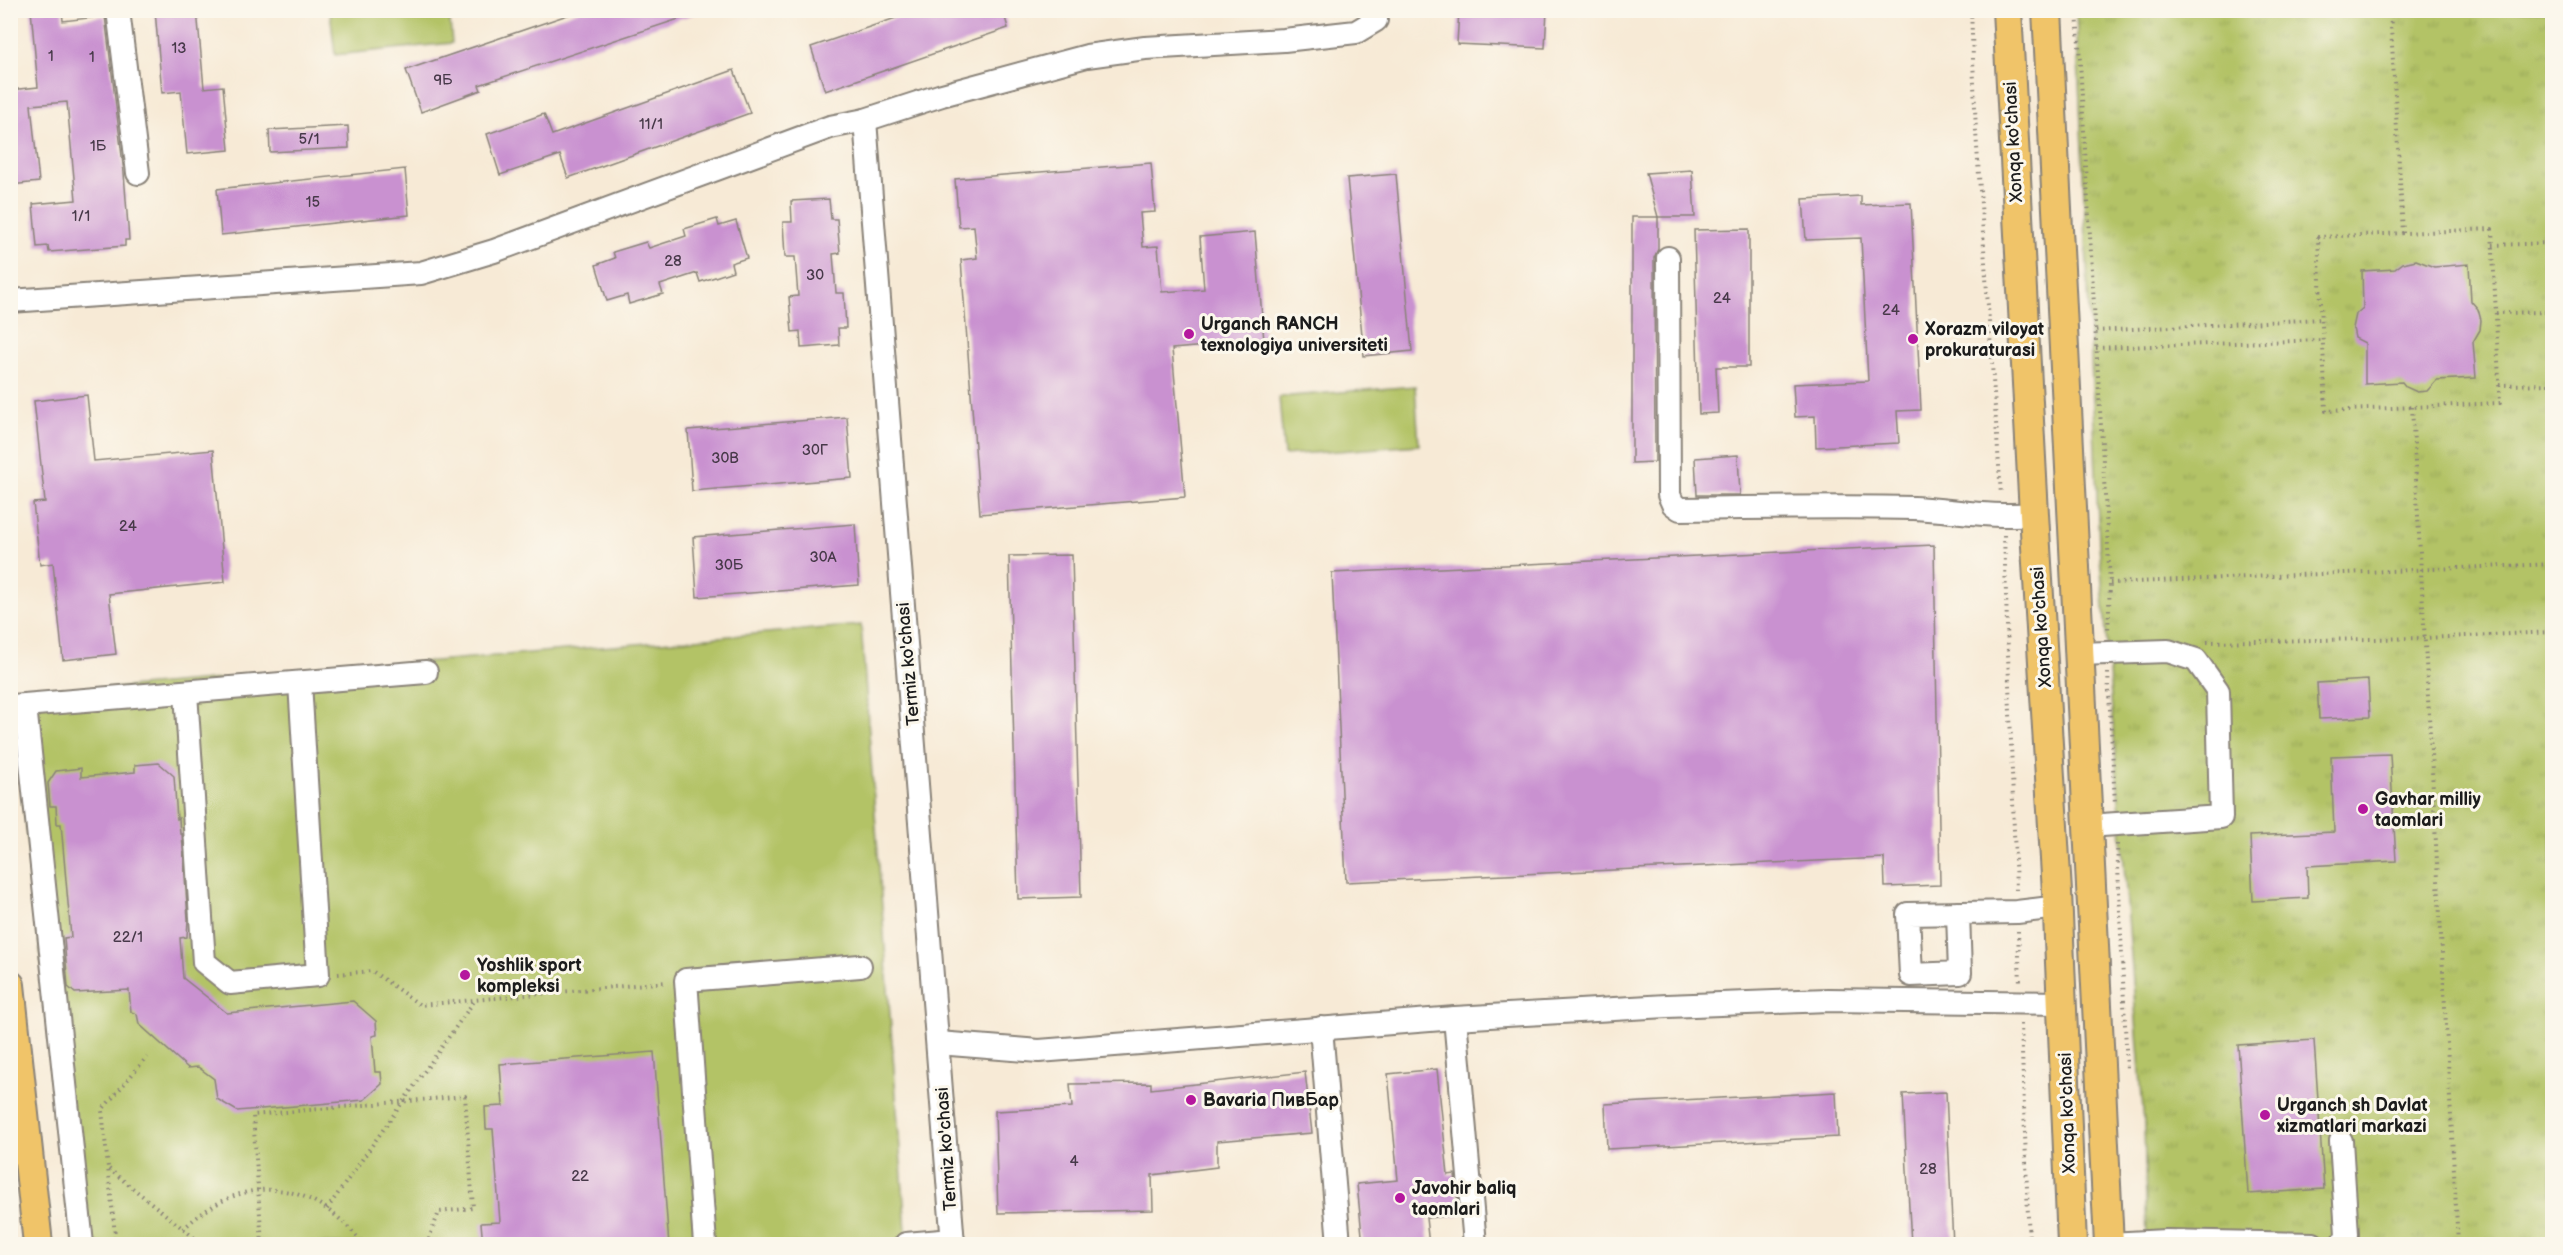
<svg xmlns="http://www.w3.org/2000/svg" width="2563" height="1255" viewBox="0 0 2563 1255" font-family="'Balsamiq Sans',sans-serif">
  <style>
    .grass { fill: url(#grass-tufts); stroke: #687041; stroke-width: 1.5 }
    .garden { fill: #b3c366; stroke: #687041; stroke-width: 1.5 }
    .building { fill: #c991d0 }
    .lines { fill: none; stroke-linecap: round; stroke-linejoin: round }
    .minor-casing { stroke: #8a8379; stroke-width: 26 }
    .major-casing { stroke: #8a8379; stroke-width: 32 }
    .path { stroke: #8a8379; stroke-width: 4; stroke-dasharray: 1.5 4.5; stroke-linecap: butt }
    .minor { stroke: #fff; stroke-width: 22 }
    .major { stroke: #f0c469; stroke-width: 28 }
    .poi-dot { fill: #b5179e; stroke: #fbf7ec; stroke-width: 2 }
    .labels { text-anchor: middle; stroke-width: 6; stroke-linejoin: round; paint-order: stroke }
    .number-label { font-size: 15px; fill: #473949 }
    .street-label { font-size: 18px; fill: #1c1c1c; stroke: #fbf7ec }
    .poi-label { font-size: 18px; font-weight: bold; fill: #1c1c1c; stroke: #fbf7ec; text-anchor: start }
  </style>
  <defs>
    <pattern id="grass-tufts" width="24" height="20" patternUnits="userSpaceOnUse" patternTransform="scale(1.5)"><rect width="24" height="20" fill="#b3c366"/><path d="M3 7l-1-3M5 7V3M7 7l1-3M15 17l-1-3M17 17v-4M19 17l1-3" fill="none" stroke="#99a758"/></pattern>
  </defs>
  <rect width="100%" height="100%" fill="#fbf7ec"/>
  <filter id="ink" filterUnits="userSpaceOnUse"><feTurbulence type="fractalNoise" baseFrequency=".0167" numOctaves="2"/><feDisplacementMap in="SourceGraphic" scale="12" xChannelSelector="R" yChannelSelector="G"/><feConvolveMatrix kernelMatrix="1 2 1 2 8 2 1 2 1" color-interpolation-filters="sRGB"/></filter>
  <filter id="wash" filterUnits="userSpaceOnUse"><feTurbulence type="fractalNoise" baseFrequency=".008" numOctaves="4" result="noise"/><feDisplacementMap in="SourceGraphic" scale="24" xChannelSelector="R" yChannelSelector="G"/><feGaussianBlur stdDeviation="1.35" result="paint"/><feColorMatrix in="noise" values="0 0 0 0 0 0 0 0 0 0 0 0 0 0 0 0 0 1.4 0 .05"/><feComposite in="paint" operator="in"/></filter>
  <g filter="url(#wash)">
    <rect width="100%" height="100%" fill="#f7ead6"/>
    <!-- grass -->
    <path class="grass" d="M2076,11H2552V1244H2147L2144,1123L2099,543Z"/>
    <!-- garden -->
    <g class="garden">
      <path d="M330,11H449L452,43L335,55Z"/>
      <path d="M1415,386L1419,445L1284,455L1279,397Z"/>
      <path d="M861,625L907,1244H74L11,697Z"/>
    </g>
    <g id="blocks">
      <!-- building -->
      <g class="building">
        <path d="M31,10H62L63,21L105,16L124,173L129,240H125V246L49,252L48,246L37,247L33,204L76,200L67,102L31,105L39,182L10,185V90L38,87Z"/>
        <path d="M155,10H197L204,88L223,86L229,150L187,154L181,91L162,93Z"/>
        <path d="M582,10H693L694,14L479,85L481,90L421,112L406,70Z"/>
        <path d="M919,10H1003L1008,28L825,91L811,47Z"/>
        <path d="M1459,10H1547L1545,48L1457,44Z"/>
        <path d="M734,70L750,113L568,178L560,155L500,175L487,134L544,114L552,135Z"/>
        <path d="M348,126L349,148L270,152L269,130Z"/>
        <path d="M1151,163L1155,212L1140,213L1143,247L1158,246L1162,292L1204,289L1200,237L1255,232L1264,341L1172,349L1185,497L980,514L961,260L977,258L974,226L959,227L955,179Z"/>
        <path d="M405,169L409,215L221,235L217,189Z"/>
        <path d="M1692,170L1695,217H1658L1646,173Z"/>
        <path d="M1396,174L1412,351L1364,356L1347,178Z"/>
        <path d="M1861,196V205L1911,203L1921,410L1897,411L1899,443L1816,447L1815,416L1795,417L1793,384L1868,381L1861,238L1806,240L1803,199Z"/>
        <path d="M829,199L831,219H837L840,253L833,254L836,293H844L846,328H838L839,345L801,348L800,331L792,332L789,297L798,296L795,257H785L783,222H792L791,201Z"/>
        <path d="M1632,217H1658V249L1654,258L1655,462L1632,463Z"/>
        <path d="M717,219L719,226L736,221L747,258L731,263L733,271L700,282L697,273L660,285L663,294L629,304L627,295L607,301L596,265L615,258L613,252L646,242L649,248L686,236L684,229Z"/>
        <path d="M1749,229V367H1716L1718,413L1699,414L1694,230Z"/>
        <path d="M2416,260L2434,267L2469,264L2471,301L2478,309L2481,320L2480,330L2473,342L2476,378L2437,380L2427,391L2417,392L2406,387L2402,382L2365,384V343L2355,338L2353,328L2356,314L2363,308L2362,271L2395,269L2403,263Z"/>
        <path d="M87,395L94,461L213,450L225,582L109,594L116,654L63,660L53,563L40,565L33,503L45,502L34,401Z"/>
        <path d="M847,417L852,478L692,491L688,430Z"/>
        <path d="M1738,455L1740,495H1697L1695,458Z"/>
        <path d="M855,524L859,585L697,597L693,537Z"/>
        <path d="M1934,545L1940,885L1885,887L1884,858L1346,882L1332,573Z"/>
        <path d="M1072,555L1081,897L1018,899L1009,556Z"/>
        <path d="M2368,680L2370,717L2319,719L2317,683Z"/>
        <path d="M2390,754L2396,861L2307,866L2308,898L2253,901L2250,836L2334,832L2331,756Z"/>
        <path d="M159,763L174,776L177,819L179,818L180,834H182L188,919L187,937L180,938L183,978L227,1013L353,1001L376,1021L377,1035L372,1036L375,1072H381L382,1084L364,1100L237,1111L217,1099L214,1079L198,1067L188,1068L139,1024L137,1014L131,1012L129,990L75,993L68,987L64,938L71,937L61,824H57L56,806H50L48,783L56,771L81,768V777L135,772V765Z"/>
        <path d="M2314,1040L2324,1189L2248,1194L2238,1045Z"/>
        <path d="M654,1052L669,1245H483L481,1223L500,1222L493,1129H486L485,1107L503,1106L500,1064Z"/>
        <path d="M1437,1069L1448,1175L1455,1174L1459,1215L1426,1218L1429,1245H1363L1357,1184L1398,1180L1388,1074Z"/>
        <path d="M1305,1072L1312,1133L1217,1141V1167L1152,1175L1153,1210L998,1213L995,1111L1072,1107L1070,1084L1151,1083V1089Z"/>
        <path d="M1836,1092L1838,1137L1607,1149L1605,1104Z"/>
        <path d="M1946,1092L1953,1245H1911L1903,1094Z"/>
      </g>
    </g>
  </g>
  <g filter="url(#ink)">
    <use href="#blocks" fill-opacity="0" stroke="#8a8379" stroke-width="1.5"/>
    <g class="lines">
      <defs>
        <g id="minor">
          <path d="M118,10L138,173"/>
          <path d="M865,120L942,95L1087,56L1145,48L1284,40L1356,32L1376,20L1373,10"/>
          <path d="M1668,258L1669,495L1673,504L1680,509C1758,508 1836,506 1914,508C1954,510 1994,518 2034,514"/>
          <path d="M10,301L421,273L494,251L830,127L865,120L953,1244"/>
          <path d="M2078,654L2168,651L2196,660L2218,691L2221,817L2087,826"/>
          <path d="M186,693L204,962L230,983L318,975L300,683"/>
          <path d="M12,706L426,672"/>
          <path d="M25,706L82,1244"/>
          <path d="M1958,913L1960,973L1911,975L1908,914L2017,912L2058,907"/>
          <path d="M1455,1018L1475,1244"/>
          <path d="M1321,1028L1339,1244"/>
          <path d="M938,1043L1039,1051L1455,1018L1667,1006L1828,1000L2062,1003"/>
          <path d="M2341,1141L2347,1234L2346,1241L2341,1244"/>
          <path d="M705,1244L686,980L860,966"/>
          <path d="M906,1244L953,1240"/>
          <path d="M2109,1244L2166,1241L2313,1244"/>
        </g>
        <g id="major">
          <path d="M2007,10L2034,514L2057,892L2072,1244"/>
          <path d="M2047,10L2109,1244"/>
          <path d="M10,985L38,1244"/>
        </g>
      </defs>
      <!-- minor casing -->
      <use href="#minor" class="minor-casing"/>
      <!-- major casing -->
      <use href="#major" class="major-casing"/>
      <!-- path -->
      <g class="path">
        <path d="M1971,10L1976,132L2001,495"/>
        <path d="M2077,10L2110,583L2108,633"/>
        <path d="M2390,10L2403,233"/>
        <path d="M2492,229L2500,403L2326,411L2318,237Z"/>
        <path d="M2493,245L2552,243"/>
        <path d="M2496,313L2552,312"/>
        <path d="M2096,331L2322,319"/>
        <path d="M2096,348L2322,340"/>
        <path d="M2499,385L2552,384"/>
        <path d="M2412,407L2458,1244"/>
        <path d="M2004,535L2016,890"/>
        <path d="M2110,583L2552,564"/>
        <path d="M2207,642L2425,638L2552,632"/>
        <path d="M2108,673L2115,803"/>
        <path d="M2117,844L2127,1070"/>
        <path d="M2018,931L2020,983"/>
        <path d="M338,974L372,971L420,1005L667,982"/>
        <path d="M2021,1024L2029,1244"/>
        <path d="M109,1169L202,1244"/>
        <path d="M327,1209L475,1000"/>
        <path d="M183,1229C245,1171 311,1178 363,1244"/>
        <path d="M116,1244L102,1110L147,1057"/>
        <path d="M262,1244L253,1115L465,1096L473,1208L439,1212L427,1244"/>
      </g>
      <!-- minor -->
      <use href="#minor" class="minor"/>
      <!-- major -->
      <use href="#major" class="major"/>
    </g>
  </g>
  <!-- markers -->
  <g class="poi-dot">
    <circle cx="1189" cy="334" r="6"/>
    <circle cx="1913" cy="339" r="6"/>
    <circle cx="2363" cy="809" r="6"/>
    <circle cx="465" cy="975" r="6"/>
    <circle cx="1191" cy="1100" r="6"/>
    <circle cx="2265" cy="1115" r="6"/>
    <circle cx="1400" cy="1198" r="6"/>
  </g>
  <g class="labels">
    <!-- number labels -->
    <g class="number-label">
      <text x="179" y="53">13</text>
      <text x="51" y="61">1</text>
      <text x="92" y="62">1</text>
      <text x="443" y="85">9Б</text>
      <text x="651" y="129">11/1</text>
      <text x="309" y="144">5/1</text>
      <text x="98" y="151">1Б</text>
      <text x="313" y="207">15</text>
      <text x="81" y="221">1/1</text>
      <text x="673" y="266">28</text>
      <text x="815" y="280">30</text>
      <text x="1722" y="303">24</text>
      <text x="1891" y="315">24</text>
      <text x="815" y="455">30Г</text>
      <text x="725" y="463">30В</text>
      <text x="128" y="531">24</text>
      <text x="823" y="562">30А</text>
      <text x="729" y="570">30Б</text>
      <text x="128" y="942">22/1</text>
      <text x="1074" y="1166">4</text>
      <text x="1928" y="1174">28</text>
      <text x="580" y="1181">22</text>
    </g>
    <!-- street labels -->
    <g class="street-label">
      <text transform="translate(2013 142) rotate(-93)" y="6">Xonqa ko'chasi</text>
      <text transform="translate(2041 627) rotate(-94)" y="6">Xonqa ko'chasi</text>
      <text transform="translate(908 664) rotate(-95)" y="6">Termiz ko'chasi</text>
      <text transform="translate(2067 1113) rotate(-92)" y="6">Xonqa ko'chasi</text>
      <text transform="translate(946 1149) rotate(-94)" y="6">Termiz ko'chasi</text>
    </g>
    <!-- poi labels -->
    <g class="poi-label">
      <text x="1201" y="330">Urganch RANCH<tspan x="1201" dy="21">texnologiya universiteti</tspan></text>
      <text x="1925" y="335">Xorazm viloyat<tspan x="1925" dy="21">prokuraturasi</tspan></text>
      <text x="2375" y="805">Gavhar milliy<tspan x="2375" dy="21">taomlari</tspan></text>
      <text x="477" y="971">Yoshlik sport<tspan x="477" dy="21">kompleksi</tspan></text>
      <text x="1203" y="1106">Bavaria ПивБар</text>
      <text x="2277" y="1111">Urganch sh Davlat<tspan x="2277" dy="21">xizmatlari markazi</tspan></text>
      <text x="1412" y="1194">Javohir baliq<tspan x="1412" dy="21">taomlari</tspan></text>
    </g>
  </g>
  <!-- margin -->
  <rect width="2563" height="1255" fill="none" stroke="#fbf7ec" stroke-width="36"/>
</svg>
